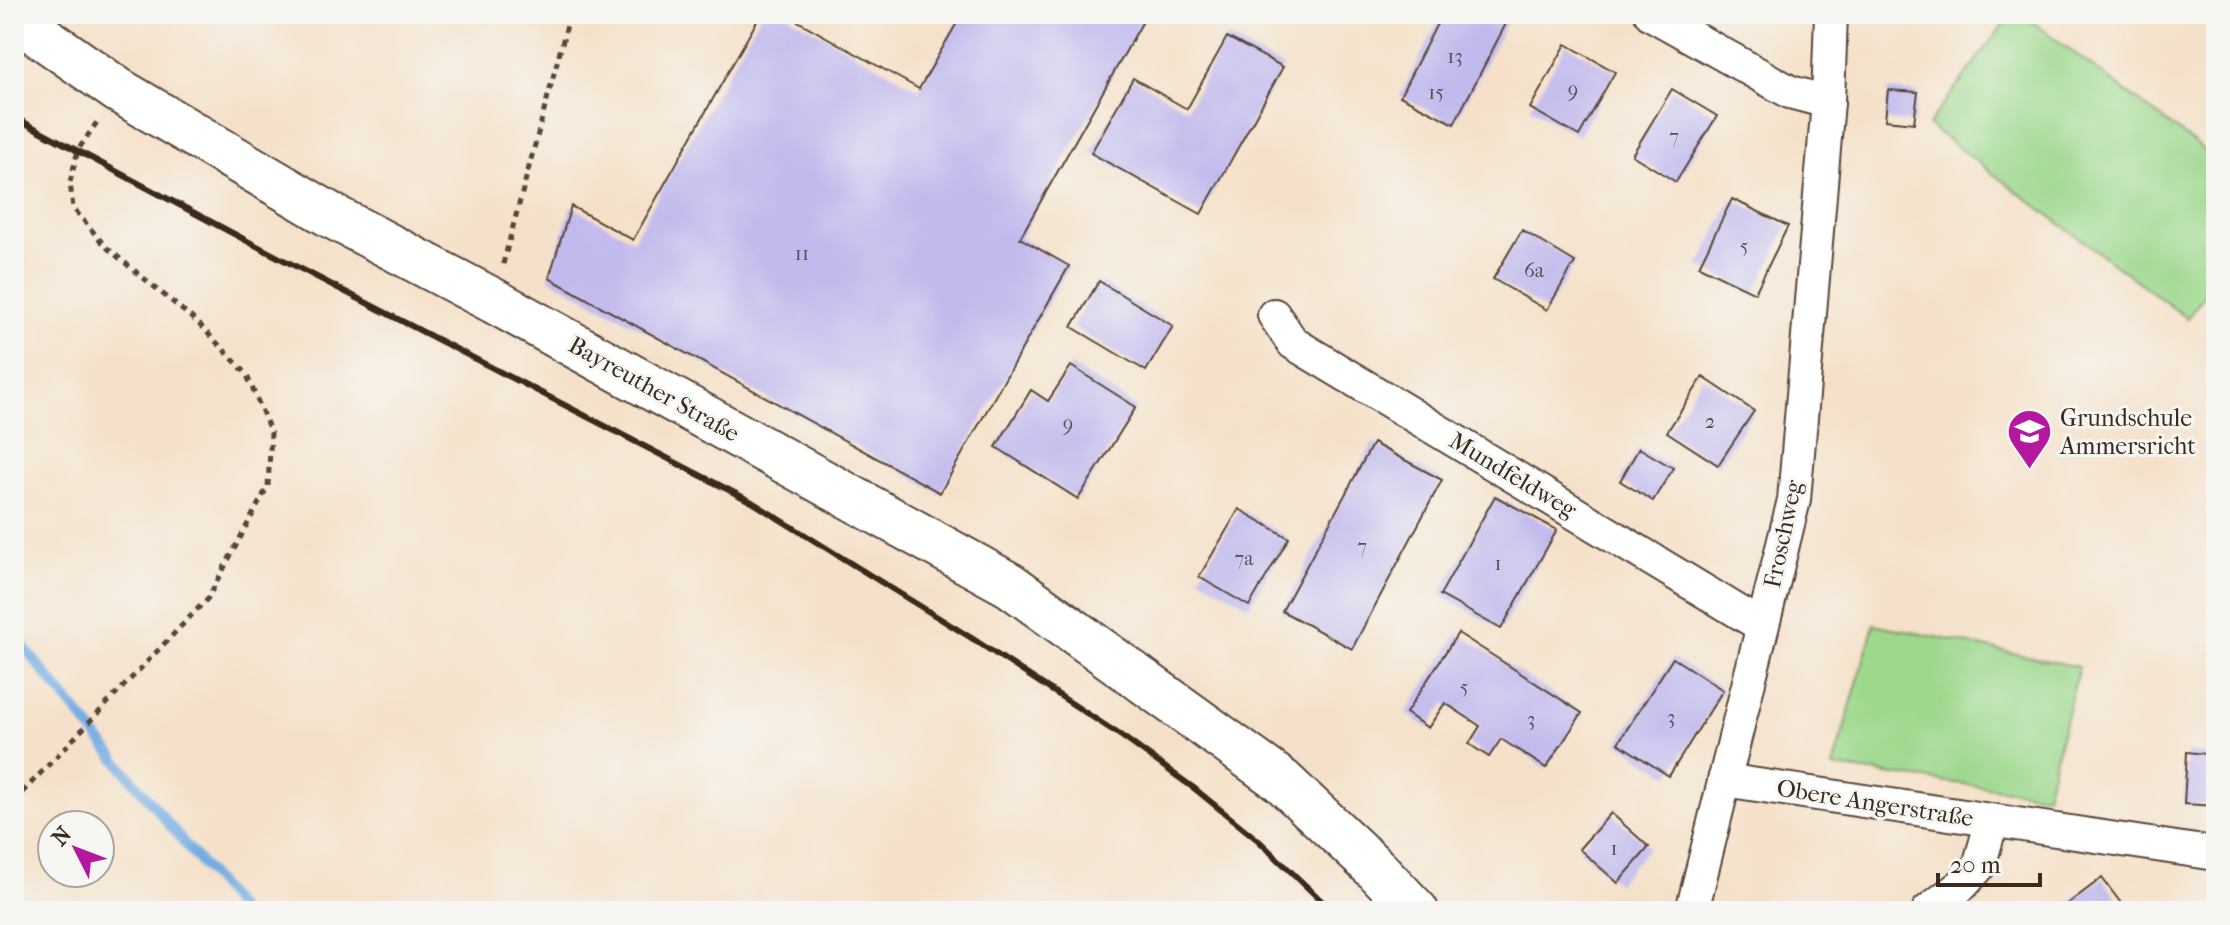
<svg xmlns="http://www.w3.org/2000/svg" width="2230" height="925" viewBox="0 0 2230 925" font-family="'IM FELL French Canon',serif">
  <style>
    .green { fill: #9dd88c; stroke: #6c8155; stroke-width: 2 }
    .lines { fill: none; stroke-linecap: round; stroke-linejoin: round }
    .stream { stroke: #73ade3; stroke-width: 10 }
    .building { fill: #c1baed }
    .street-casing { stroke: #574538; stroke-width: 36 }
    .primary-casing { stroke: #574538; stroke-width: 48 }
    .path { stroke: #574538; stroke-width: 5; stroke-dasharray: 6 6; stroke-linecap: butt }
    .street { stroke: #fff; stroke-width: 32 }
    .primary { stroke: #fff; stroke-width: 44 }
    .rail { stroke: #3b2a1e; stroke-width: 6 }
    .labels { text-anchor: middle; stroke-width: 6; stroke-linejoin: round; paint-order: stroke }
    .number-label { font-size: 20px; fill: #5c4e52 }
    .street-label { font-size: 24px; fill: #3b2a1e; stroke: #f6f6f2 }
    .poi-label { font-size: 24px; fill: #3b2a1e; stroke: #f6f6f2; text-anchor: start }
  </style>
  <rect width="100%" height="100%" fill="#f6f6f2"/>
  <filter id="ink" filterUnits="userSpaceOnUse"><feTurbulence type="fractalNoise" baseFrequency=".0125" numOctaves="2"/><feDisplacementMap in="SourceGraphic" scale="16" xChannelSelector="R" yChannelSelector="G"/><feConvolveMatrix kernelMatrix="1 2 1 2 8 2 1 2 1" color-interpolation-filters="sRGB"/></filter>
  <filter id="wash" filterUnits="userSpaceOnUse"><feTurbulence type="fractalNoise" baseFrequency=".006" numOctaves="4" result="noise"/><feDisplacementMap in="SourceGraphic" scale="32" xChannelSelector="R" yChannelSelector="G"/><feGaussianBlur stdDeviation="1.8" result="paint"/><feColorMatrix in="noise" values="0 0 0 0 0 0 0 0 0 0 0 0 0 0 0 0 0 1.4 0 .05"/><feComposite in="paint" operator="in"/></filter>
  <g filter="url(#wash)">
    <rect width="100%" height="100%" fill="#f5e1c9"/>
    <!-- green -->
    <g class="green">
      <path d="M2011,14H2022L2216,159V280L2187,318L1928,125Z"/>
      <path d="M1874,624L2079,667L2046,795L1833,767Z"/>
    </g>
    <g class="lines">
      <!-- stream -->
      <path class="stream" d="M14,635L240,911"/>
    </g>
    <g id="blocks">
      <!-- building -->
      <g class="building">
        <path d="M761,14H785L919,89L962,14H1147L1020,238L1069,266L940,493L549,278L571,206L633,240Z"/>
        <path d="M1442,14H1511L1454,124L1400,96Z"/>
        <path d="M1227,37L1283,67L1201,214L1091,153L1133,78L1187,109Z"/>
        <path d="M1566,44L1615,72L1579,136L1530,108Z"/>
        <path d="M1672,89L1717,116L1676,182L1632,155Z"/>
        <path d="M1888,90L1918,92L1914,123L1885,120Z"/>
        <path d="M1732,199L1788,226L1755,293L1699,266Z"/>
        <path d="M1522,230L1575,262L1547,310L1493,279Z"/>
        <path d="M1099,281L1173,326L1146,371L1072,327Z"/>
        <path d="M1071,366L1136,407L1078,499L996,447L1031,390L1048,401Z"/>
        <path d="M1703,377L1754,411L1718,465L1667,432Z"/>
        <path d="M1373,443L1442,480L1352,649L1282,611Z"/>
        <path d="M1639,448L1673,468L1653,501L1620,481Z"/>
        <path d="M1495,496L1557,530L1501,629L1440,595Z"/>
        <path d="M1239,509L1289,538L1249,606L1199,577Z"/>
        <path d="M1458,633L1582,713L1546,768L1501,739L1489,757L1469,744L1480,726L1445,703L1428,728L1406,713Z"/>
        <path d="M1673,658L1723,690L1669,776L1618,743Z"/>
        <path d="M2187,752L2216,755V806L2184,804Z"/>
        <path d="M1611,813L1649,847L1618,883L1579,849Z"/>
        <path d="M2102,878L2127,911H2058Z"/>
      </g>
    </g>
  </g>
  <g filter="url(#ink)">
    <use href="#blocks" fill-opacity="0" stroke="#574538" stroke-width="2"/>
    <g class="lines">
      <defs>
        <g id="street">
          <path d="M1651,14L1790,92L1828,102"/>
          <path d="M1274,315L1293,343L1762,626"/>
          <path d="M1724,780L2216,854"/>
          <path d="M1692,911L1794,500L1828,102L1831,14"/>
          <path d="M1928,911L1963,884L1979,866L1992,821"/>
        </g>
        <path id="primary" d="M14,17L118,90L332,216L494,301L1010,585L1282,781L1377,870L1416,911"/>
      </defs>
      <!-- street casing -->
      <use href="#street" class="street-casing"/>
      <!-- primary casing -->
      <use href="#primary" class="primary-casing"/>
      <!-- path -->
      <g class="path">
        <path d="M503,264L570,14"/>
        <path d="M14,801L208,598L268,486L271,433L246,373L198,323L106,247L73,208L70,182L78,150L97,122"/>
      </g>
      <!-- street -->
      <use href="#street" class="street"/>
      <!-- primary -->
      <use href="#primary" class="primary"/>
      <!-- rail -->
      <path class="rail" d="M14,117L251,243L752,502L973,639L1123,737L1195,789L1259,841L1332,911"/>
    </g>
  </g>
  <!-- icons -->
  <defs>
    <symbol id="school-pin" viewBox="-11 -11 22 30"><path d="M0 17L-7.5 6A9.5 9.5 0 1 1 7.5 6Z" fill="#b5179e" stroke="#f6f6f2"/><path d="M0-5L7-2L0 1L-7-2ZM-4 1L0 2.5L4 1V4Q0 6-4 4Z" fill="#fff"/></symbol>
  </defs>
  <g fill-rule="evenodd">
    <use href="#school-pin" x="2004" y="406" width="51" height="69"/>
  </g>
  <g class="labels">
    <!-- number labels -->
    <g class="number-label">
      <text x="1455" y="63">13</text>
      <text x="1573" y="97">9</text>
      <text x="1436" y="99">15</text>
      <text x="1674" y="143">7</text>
      <text x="1744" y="253">5</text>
      <text x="802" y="260">11</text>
      <text x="1534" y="277">6a</text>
      <text x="1710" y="428">2</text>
      <text x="1068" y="431">9</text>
      <text x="1362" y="553">7</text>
      <text x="1244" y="565">7a</text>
      <text x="1498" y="570">1</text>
      <text x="1464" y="694">5</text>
      <text x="1671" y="724">3</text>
      <text x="1531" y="726">3</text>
      <text x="1614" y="855">1</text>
    </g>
    <!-- street labels -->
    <g class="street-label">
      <text transform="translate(654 389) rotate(29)" y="8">Bayreuther Straße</text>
      <text transform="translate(1513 475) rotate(31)" y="8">Mundfeldweg</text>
      <text transform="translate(1783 534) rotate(-78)" y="8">Froschweg</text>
      <text transform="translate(1875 803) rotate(9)" y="8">Obere Angerstraße</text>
    </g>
    <!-- poi labels -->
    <g class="poi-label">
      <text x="2060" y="426">Grundschule<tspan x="2060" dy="28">Ammersricht</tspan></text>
    </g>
  </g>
  <!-- margin -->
  <rect width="2230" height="925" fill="none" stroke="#f6f6f2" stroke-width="48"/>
  <!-- north arrow -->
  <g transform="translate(76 849) rotate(312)"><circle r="38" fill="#f6f6f2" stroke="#aba49d" stroke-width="2"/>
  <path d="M0-6L14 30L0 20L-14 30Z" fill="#b5179e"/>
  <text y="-12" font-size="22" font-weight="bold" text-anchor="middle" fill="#3b2a1e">N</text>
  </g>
  <!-- scale -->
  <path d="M1938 873v12h102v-12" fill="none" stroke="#3b2a1e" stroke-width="4"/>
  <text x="1950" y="873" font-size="24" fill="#3b2a1e" stroke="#f6f6f2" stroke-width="6" paint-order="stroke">20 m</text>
</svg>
